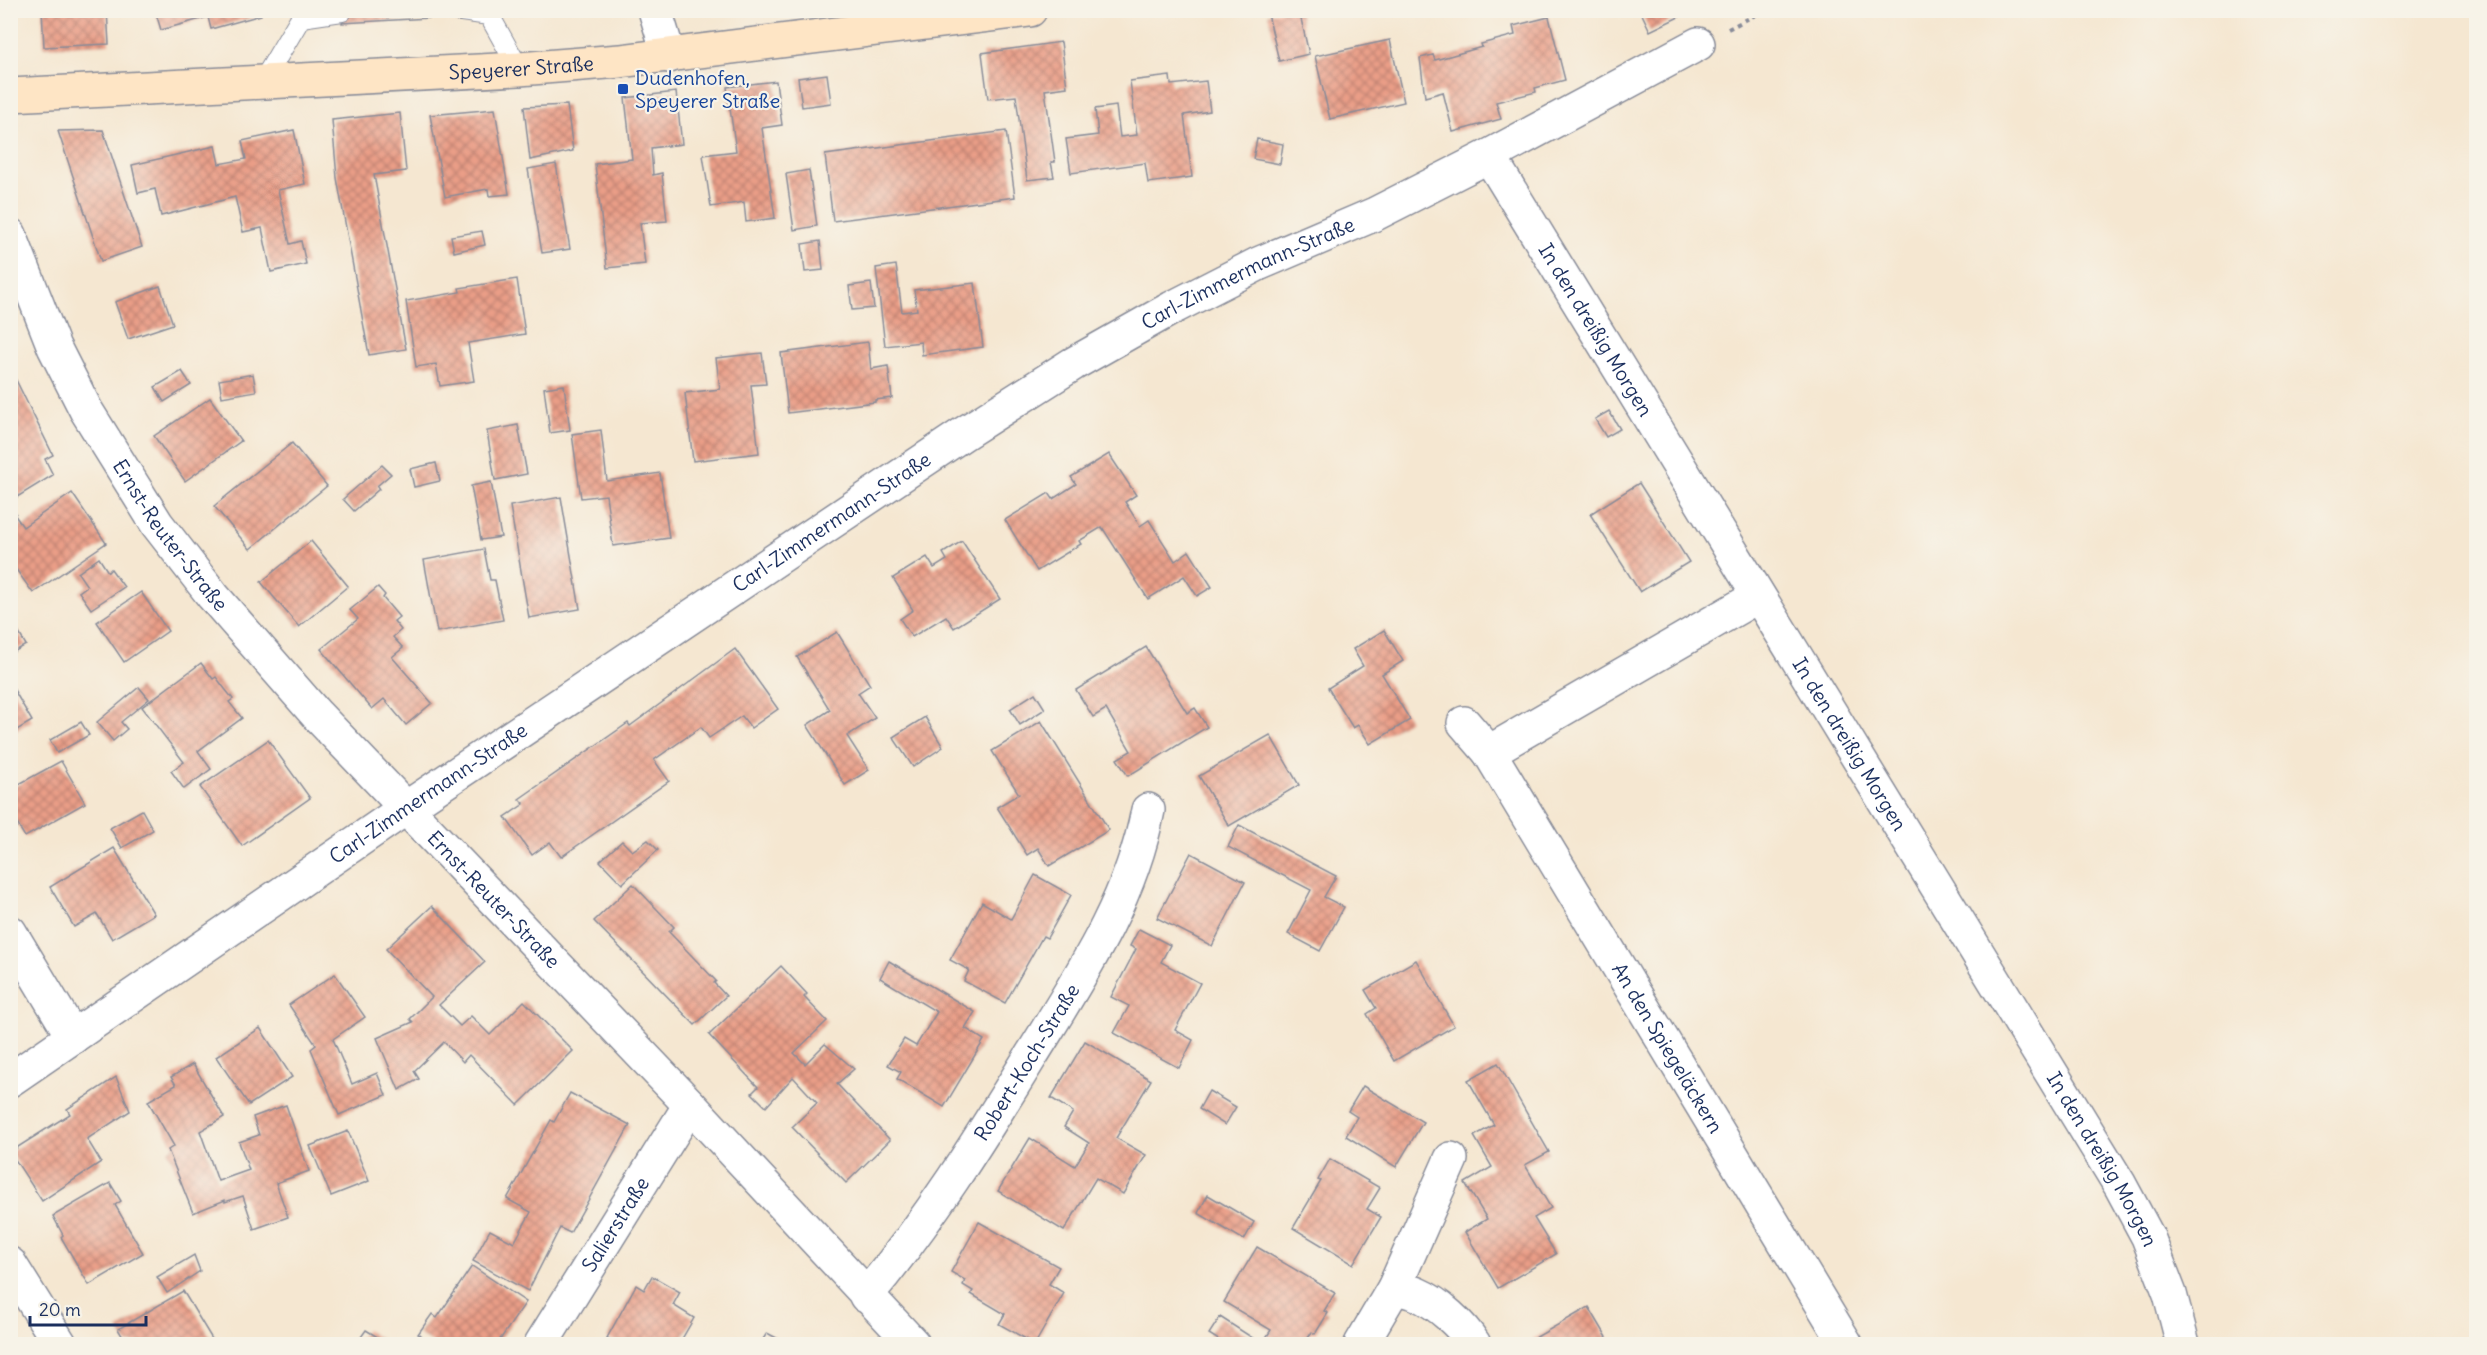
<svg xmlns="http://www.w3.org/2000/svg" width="2487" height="1355" viewBox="0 0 2487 1355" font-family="Delius,sans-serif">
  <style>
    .building { fill: url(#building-cross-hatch) }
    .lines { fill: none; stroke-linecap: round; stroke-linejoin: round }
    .service-casing { stroke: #888b98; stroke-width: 22 }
    .minor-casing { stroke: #888b98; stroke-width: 36 }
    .secondary-casing { stroke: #888b98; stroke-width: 36 }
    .path { stroke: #888b98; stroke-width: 4; stroke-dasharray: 4.5 4.5; stroke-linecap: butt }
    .service { stroke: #fff; stroke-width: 20 }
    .minor { stroke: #fff; stroke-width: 33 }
    .secondary { stroke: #fee5c5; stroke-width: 33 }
    .transit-dot { fill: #1a4fb4; stroke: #f7f3e8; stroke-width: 2 }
    .labels { text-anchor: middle; stroke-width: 4.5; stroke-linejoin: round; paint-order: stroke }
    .street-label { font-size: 20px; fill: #1b2f5e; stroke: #f7f3e8 }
    .transit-label { font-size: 20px; fill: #164399; stroke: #f7f3e8; text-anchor: start }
  </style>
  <defs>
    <pattern id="building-cross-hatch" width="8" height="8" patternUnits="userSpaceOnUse" patternTransform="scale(1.5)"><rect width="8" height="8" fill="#ea9e87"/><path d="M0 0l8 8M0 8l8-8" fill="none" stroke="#bd8172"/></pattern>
  </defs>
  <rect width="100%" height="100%" fill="#f7f3e8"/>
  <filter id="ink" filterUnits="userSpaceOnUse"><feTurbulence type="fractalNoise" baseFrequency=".0167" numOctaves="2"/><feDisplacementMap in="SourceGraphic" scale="12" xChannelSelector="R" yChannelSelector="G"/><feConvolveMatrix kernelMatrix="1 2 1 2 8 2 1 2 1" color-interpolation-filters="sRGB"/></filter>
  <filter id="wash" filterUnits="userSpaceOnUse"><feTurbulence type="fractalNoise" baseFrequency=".008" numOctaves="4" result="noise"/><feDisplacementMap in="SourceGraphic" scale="24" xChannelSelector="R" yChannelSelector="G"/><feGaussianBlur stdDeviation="1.35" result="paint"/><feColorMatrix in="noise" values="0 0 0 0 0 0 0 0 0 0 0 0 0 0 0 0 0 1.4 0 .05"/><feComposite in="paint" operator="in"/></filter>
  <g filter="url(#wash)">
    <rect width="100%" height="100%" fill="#f5e7d1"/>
    <g id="blocks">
      <!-- building -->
      <g class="building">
        <path d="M42,10H107L109,44L44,47Z"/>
        <path d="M155,10H260L261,15L211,29L208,17L161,30Z"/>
        <path d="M342,10H429V18L342,23Z"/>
        <path d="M1283,10H1299L1309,54L1279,61L1268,14Z"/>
        <path d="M1640,10H1686L1687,13L1650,31Z"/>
        <path d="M1549,17L1565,80L1535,88L1536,92L1496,102L1501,119L1453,132L1443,92L1425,97L1420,58L1433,55L1435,60L1482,47L1481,44L1515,35L1513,26Z"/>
        <path d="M1390,40L1404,102L1330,119L1315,56Z"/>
        <path d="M1061,42L1067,87L1045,90L1055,162H1051L1054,177L1027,180L1016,96L988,99L982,53Z"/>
        <path d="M827,74L831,103L802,107L798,78Z"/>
        <path d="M1170,76L1171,85L1206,81L1210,111L1184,115L1192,177L1148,183L1145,163L1071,173L1066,139L1098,135L1095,109L1116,106L1120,137L1137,135L1130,81Z"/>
        <path d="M776,81L782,125L762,128L775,218L746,222L744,202L711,207L703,155L736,151L727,87Z"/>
        <path d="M676,92L682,144L651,148L653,175L662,173L667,221L640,223L645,264L607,268L595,164L632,159L625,98Z"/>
        <path d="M567,105L573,151L530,160L524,107Z"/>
        <path d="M495,109L509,194L489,196L488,189L445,197L430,115Z"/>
        <path d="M400,113L406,171L374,175L406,349L369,355L337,178L332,120Z"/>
        <path d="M103,130L142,247L101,261L58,131Z"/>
        <path d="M294,130L305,184L278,190L290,244L301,241L306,264L271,272L262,228L243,232L235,197L161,216L155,189L138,193L132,165L215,146L219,164L246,159L242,141Z"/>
        <path d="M1006,131L1015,197L833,221L825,155Z"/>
        <path d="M1257,139L1283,144L1280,164L1253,159Z"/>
        <path d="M556,164L570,249L542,253L528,169Z"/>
        <path d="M809,170L817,226L794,230L786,174Z"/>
        <path d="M482,231L485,245L454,252L451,236Z"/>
        <path d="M820,241L823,270L805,272L802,244Z"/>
        <path d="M896,265L902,312L917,310L914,290L975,283L983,347L922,355L921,342L885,346L876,268Z"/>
        <path d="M517,279L525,334L468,343L474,381L440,386L436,364L416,367L406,301L460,292L459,288Z"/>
        <path d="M871,283L874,308L852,310L849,286Z"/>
        <path d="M160,286L173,324L128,339L115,302Z"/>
        <path d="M868,342L871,369L888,366L892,398L875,400V402L788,413L781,353Z"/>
        <path d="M762,353L766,384L751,385L759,453L693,461L685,393L720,389L716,358Z"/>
        <path d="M182,371L191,385L164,402L155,387Z"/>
        <path d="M253,374L256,391L222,397L219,380Z"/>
        <path d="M16,380L53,455L45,459L53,475L14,499L10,491V383Z"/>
        <path d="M564,385L570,430L550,433L544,388Z"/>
        <path d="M210,398L241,441L185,481L154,436Z"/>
        <path d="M1609,411L1620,429L1606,437L1595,419Z"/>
        <path d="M518,425L527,474L495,480L487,431Z"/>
        <path d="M601,430L607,481L660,473L669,538L613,546L606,495L581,498L572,434Z"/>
        <path d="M292,443L327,486L250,549L214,506Z"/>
        <path d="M1109,454L1136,495L1125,502L1140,526L1149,520L1175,561L1189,551L1212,587L1197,596L1184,576L1148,599L1102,527L1079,541L1081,544L1037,571L1005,520L1049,493L1053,499L1076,484L1071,477Z"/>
        <path d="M436,463L440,481L414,487L410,469Z"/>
        <path d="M382,465L391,474L377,486L379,489L354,511L343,499Z"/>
        <path d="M491,482L501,537L481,540L471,486Z"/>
        <path d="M1639,483L1689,562L1640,592L1590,514Z"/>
        <path d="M72,493L106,543L33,593L10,561V504L16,513L14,514L23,527Z"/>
        <path d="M561,497L580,609L529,618L510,506Z"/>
        <path d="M311,541L348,586L299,627L261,582Z"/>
        <path d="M962,541L1000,599L954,628L946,616L912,637L900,619L913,610L893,578L927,557L934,568L947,560L943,553Z"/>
        <path d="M484,549L490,580H495L503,620L437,632L424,560Z"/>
        <path d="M99,558L108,572L111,569L124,587L91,609L79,592L87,586L78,573Z"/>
        <path d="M378,587L385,595L383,598L399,617L394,621L401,630L393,637L403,648L392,657L432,703L406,725L384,699L372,709L321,649L358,619L350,610Z"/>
        <path d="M141,592L168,631L124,662L97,622Z"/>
        <path d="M17,630L26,645L10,654V635Z"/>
        <path d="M1384,630L1403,661L1382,674L1410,720L1370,744L1358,725L1353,728L1328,688L1363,666L1353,649Z"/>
        <path d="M837,632L870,685L858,693L875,718L847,736L869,770L845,785L807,725L830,710L797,657Z"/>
        <path d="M1146,647L1187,713L1195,708L1207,727L1128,776L1117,759L1131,751L1106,709L1093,717L1076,690Z"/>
        <path d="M735,649L778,709L751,728L742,716L709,738L701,727L654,760L669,781L561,857L550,842L532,855L505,817L524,804L519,799L628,723L630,726Z"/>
        <path d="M201,663L213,679L216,677L225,689L233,699L229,702L242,718L198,751L211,769L184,789L171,771L184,762L142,707Z"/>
        <path d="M10,683L32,721L10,734Z"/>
        <path d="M139,687L149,699L121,722L127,729L113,741L97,722Z"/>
        <path d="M1035,693L1045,709L1020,725L1010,709Z"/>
        <path d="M925,717L943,747L913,767L893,737Z"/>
        <path d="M1041,721L1109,830L1049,866L1038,848L1027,855L997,807L1019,794L992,751Z"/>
        <path d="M81,722L89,735L57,753L50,740Z"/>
        <path d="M1270,735L1299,785L1229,826L1199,776Z"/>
        <path d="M268,740L310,798L242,846L200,787Z"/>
        <path d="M61,761L85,803L25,837L10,812V789Z"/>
        <path d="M142,810L153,830L122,848L110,828Z"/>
        <path d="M1239,825L1336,876L1324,897L1344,907L1320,951L1288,934L1311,890L1228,847Z"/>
        <path d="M648,840L658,850L622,884L600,861L622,841L632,851Z"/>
        <path d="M114,848L154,914L112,939L97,914L74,927L50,887Z"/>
        <path d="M1191,853L1245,882L1212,946L1157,918Z"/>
        <path d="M1035,875L1071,895L1047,938L1043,936L1005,1003L964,981L969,970L950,960L982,902L1011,919Z"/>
        <path d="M633,884L674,927L669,932L716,981L714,983L726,996L695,1025L594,921Z"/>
        <path d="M432,906L485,962L439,1005L460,1026L471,1016L490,1035L524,1001L573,1051L518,1105L469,1055L463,1062L444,1042L414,1071L419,1079L399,1090L377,1038L413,1022L410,1019L432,997L386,949Z"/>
        <path d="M1139,929L1170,945L1161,962L1200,983L1175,1030L1193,1040L1179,1068L1114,1033L1129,1006L1111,997L1136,949L1130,946Z"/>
        <path d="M1416,960L1454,1026L1394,1061L1367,1014L1376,1008L1365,990Z"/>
        <path d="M889,961L975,1012L965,1028L984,1040L944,1107L897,1079L901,1072L888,1065L904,1039L916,1046L937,1012L880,978Z"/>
        <path d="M781,966L807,994L804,997L827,1021L794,1053L805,1064L825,1044L854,1069L837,1084L890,1140L846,1183L792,1127L817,1103L793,1077L766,1107L752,1093L758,1087L709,1035Z"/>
        <path d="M335,974L365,1017L333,1039L352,1084L377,1073L386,1095L339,1115L311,1049L316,1045L289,1005Z"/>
        <path d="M260,1028L292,1077L249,1105L216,1057Z"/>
        <path d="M1085,1041L1151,1080L1116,1138L1146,1155L1123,1194L1096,1178L1064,1231L998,1191L1030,1138L1075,1166L1089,1143L1064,1127L1073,1112L1051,1098Z"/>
        <path d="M1498,1063L1549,1152L1525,1165L1551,1208L1534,1218L1556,1254L1498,1288L1465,1232L1487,1219L1465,1183L1492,1167L1474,1136L1494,1125L1468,1080Z"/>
        <path d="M193,1064L224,1117L200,1131L218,1181L249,1170L239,1142L259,1135L253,1117L286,1105L309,1171L276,1183L288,1217L254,1229L243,1196L225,1202V1200L193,1213L168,1150L174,1146L148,1101L176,1085L171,1077Z"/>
        <path d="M116,1077L130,1111L87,1139L101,1162L42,1201L10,1152L70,1114L67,1109Z"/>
        <path d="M1363,1086L1423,1122L1396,1167L1346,1136L1357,1117L1348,1111Z"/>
        <path d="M1209,1091L1236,1107L1225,1125L1199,1109Z"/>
        <path d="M570,1093L630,1125L570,1233L560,1228L528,1291L473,1261L490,1230L514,1243L531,1212L507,1199L551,1120L554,1122Z"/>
        <path d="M348,1131L369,1181L331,1196L310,1146Z"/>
        <path d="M1330,1159L1380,1188L1367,1209L1381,1217L1353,1264L1293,1228L1321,1181L1318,1180Z"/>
        <path d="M110,1183L121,1201L115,1205L143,1253L89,1285L61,1237L63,1235L53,1216Z"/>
        <path d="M1208,1195L1254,1222L1244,1240L1198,1213Z"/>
        <path d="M979,1222L1059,1267L1049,1284L1064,1293L1035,1344L999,1324L1005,1314L971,1294L973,1291L963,1285L965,1280L951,1272Z"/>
        <path d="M1257,1247L1335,1293L1324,1311L1328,1313L1315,1334L1312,1332L1304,1344H1262L1271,1330L1224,1302Z"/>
        <path d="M194,1255L200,1271L167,1293L157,1277Z"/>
        <path d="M472,1266L526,1302L497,1344H434L418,1334L432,1314L437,1318Z"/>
        <path d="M652,1276L680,1292L673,1305L694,1318L679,1344H620L607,1338L636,1285L644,1290Z"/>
        <path d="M183,1291L215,1344H127L118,1329Z"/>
        <path d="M1589,1307L1611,1344H1536L1533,1339Z"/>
        <path d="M1220,1317L1262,1344H1225L1209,1334Z"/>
        <path d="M366,1330L389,1344H356Z"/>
        <path d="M767,1333L788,1344H760Z"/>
      </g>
    </g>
  </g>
  <g filter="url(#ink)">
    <use href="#blocks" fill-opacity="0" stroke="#888b98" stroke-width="1.5"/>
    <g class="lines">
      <defs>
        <g id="service">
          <path d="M455,10L489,15L519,69"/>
          <path d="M262,83L301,17L342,11"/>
        </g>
        <g id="minor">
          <path d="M655,10L669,56"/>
          <path id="s1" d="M1489,156L2120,1185L2148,1237L2170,1294L2183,1344"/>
          <path id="s2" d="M10,235L54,347L86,410L157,524L213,596L317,715L690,1105L913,1344"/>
          <path id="s3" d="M1464,723L1489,752L1846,1344"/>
          <path d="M1489,752L1758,596"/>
          <path d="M10,932L73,1037"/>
          <path id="s4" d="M10,1080L406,808L963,434L1073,364L1172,308L1258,264L1375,214L1489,156L1698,44"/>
          <path d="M10,1264L60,1344"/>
          <path d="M1394,1288C1401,1290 1410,1291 1417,1294C1438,1303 1462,1325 1474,1344"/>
          <path id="s5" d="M866,1296C929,1221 980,1139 1031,1056C1079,978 1131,901 1148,810"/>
          <path id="s6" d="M541,1344L690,1105"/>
          <path d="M1361,1344L1394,1288L1451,1159"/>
        </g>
        <g id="secondary">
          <path id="s7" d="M10,95L519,69L620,61L1030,10"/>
        </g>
      </defs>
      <!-- service casing -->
      <use href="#service" class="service-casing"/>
      <!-- minor casing -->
      <use href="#minor" class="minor-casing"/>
      <!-- secondary casing -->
      <use href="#secondary" class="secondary-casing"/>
      <!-- path -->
      <path class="path" d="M1728,29L1765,10"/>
      <!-- service -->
      <use href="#service" class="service"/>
      <!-- minor -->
      <use href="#minor" class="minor"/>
      <!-- secondary -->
      <use href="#secondary" class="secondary"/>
    </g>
  </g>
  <!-- markers -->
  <rect class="transit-dot" x="617" y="83" width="12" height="12" rx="3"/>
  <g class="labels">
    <!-- street labels -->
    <g class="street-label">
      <text dy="7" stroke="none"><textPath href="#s7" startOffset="512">Speyerer Straße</textPath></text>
      <text dy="7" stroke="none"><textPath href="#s4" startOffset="1479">Carl-Zimmermann-Straße</textPath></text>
      <text dy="7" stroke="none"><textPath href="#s1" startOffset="204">In den dreißig Morgen</textPath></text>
      <text dy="7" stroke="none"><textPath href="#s4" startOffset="993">Carl-Zimmermann-Straße</textPath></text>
      <text dy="7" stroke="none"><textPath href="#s2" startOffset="342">Ernst-Reuter-Straße</textPath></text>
      <text dy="7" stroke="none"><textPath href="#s1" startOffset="690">In den dreißig Morgen</textPath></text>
      <text dy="7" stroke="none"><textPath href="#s4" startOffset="507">Carl-Zimmermann-Straße</textPath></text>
      <text dy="7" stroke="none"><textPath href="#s2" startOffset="830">Ernst-Reuter-Straße</textPath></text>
      <text dy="7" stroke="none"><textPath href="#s3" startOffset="384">An den Spiegeläckern</textPath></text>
      <text dy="7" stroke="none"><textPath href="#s5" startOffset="284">Robert-Koch-Straße</textPath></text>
      <text dy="7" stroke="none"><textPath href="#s1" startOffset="1176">In den dreißig Morgen</textPath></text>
      <text dy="7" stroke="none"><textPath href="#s6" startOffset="141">Salierstraße</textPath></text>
    </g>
    <!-- transit labels -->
    <g class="transit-label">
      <text x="635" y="85">Dudenhofen,<tspan x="635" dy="23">Speyerer Straße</tspan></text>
    </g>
  </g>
  <!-- margin -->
  <rect width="2487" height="1355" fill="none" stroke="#f7f3e8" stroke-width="36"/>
  <!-- scale -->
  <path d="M30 1316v9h116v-9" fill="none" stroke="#1b2f5e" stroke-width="3"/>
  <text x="39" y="1316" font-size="18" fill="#1b2f5e" stroke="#f7f3e8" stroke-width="4.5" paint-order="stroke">20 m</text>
</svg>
